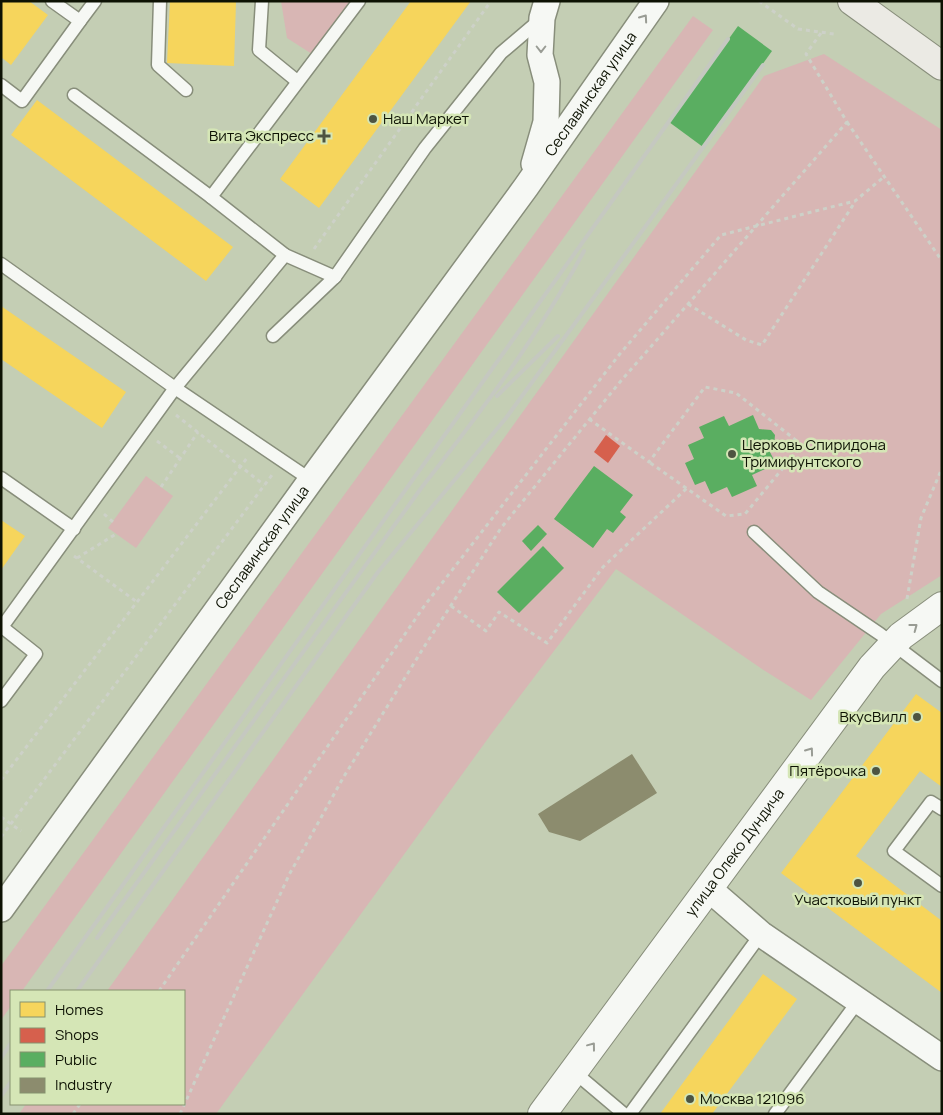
<svg xmlns="http://www.w3.org/2000/svg" width="943" height="1115" viewBox="0 0 943 1115" font-family="Manrope,sans-serif">
  <style>
    .green { fill: #d8b6b4 }
    .homes { fill: #f6d55c }
    .shops { fill: #d6604d }
    .public { fill: #5aae61 }
    .industry { fill: #8c8c6e }
    .lines { fill: none; stroke-linecap: round; stroke-linejoin: round }
    .service-casing { stroke: #888e7b; stroke-width: 15 }
    .minor-casing { stroke: #888e7b; stroke-width: 28 }
    .tertiary-casing { stroke: #888e7b; stroke-width: 30 }
    .secondary-casing { stroke: #888e7b; stroke-width: 30 }
    .path { stroke: #cdd1c8; stroke-width: 3; stroke-dasharray: 4 4; stroke-linecap: butt }
    .service { stroke: #f6f8f4; stroke-width: 12 }
    .minor { stroke: #f6f8f4; stroke-width: 25 }
    .tertiary { stroke: #f6f8f4; stroke-width: 28 }
    .secondary { stroke: #ebeae4; stroke-width: 28 }
    .rail { stroke: #c5c8c0; stroke-width: 4 }
    .oneway { stroke: #999c94 }
    .poi-dot { fill: #4d5441; stroke: #d5e6b6; stroke-width: 2 }
    .labels { text-anchor: middle; stroke-width: 5; stroke-linejoin: round; paint-order: stroke }
    .street-label { font-size: 15px; fill: #0d1203; stroke: #d5e6b6 }
    .poi-label { font-size: 15px; fill: #0d1203; stroke: #d5e6b6; text-anchor: start }
  </style>
  <rect width="100%" height="100%" fill="#c4ceb4"/>
  <!-- green -->
  <g class="green">
    <path d="M281,1H352L312,54L287,38Z"/>
    <path d="M693,16L713,30L22,991H11V1006L1,1020V966Z"/>
    <path d="M824,54L942,130V575L881,614L811,700L762,669L616,569L492,733L216,1114H19L26,1104H184V991H107L764,76Z"/>
    <path d="M146,476L173,496L136,548L108,528Z"/>
  </g>
  <!-- homes -->
  <g class="homes">
    <path d="M1,1H29L48,15L11,65L1,57Z"/>
    <path d="M170,1H236L234,66L167,63Z"/>
    <path d="M411,1H471L319,208L280,179Z"/>
    <path d="M37,100L233,247L206,281L11,135Z"/>
    <path d="M1,306L126,392L102,428L1,359Z"/>
    <path d="M1,520L25,536L1,570Z"/>
    <path d="M916,694L942,713V787L920,771L856,856L942,921V993L781,873Z"/>
    <path d="M763,974L797,999L712,1114H660Z"/>
  </g>
  <!-- shops -->
  <path class="shops" d="M606,435L620,446L608,463L594,452Z"/>
  <!-- public -->
  <g class="public">
    <path d="M738,26L772,51L703,147L669,122Z"/>
    <path d="M753,415L759,429L771,430L775,435L774,446L769,450L776,464L752,475L757,486L732,497L727,487L711,494L705,481L695,485L685,463L694,459L688,445L704,438L699,427L724,416L729,426Z"/>
    <path d="M594,466L633,495L620,512L626,517L613,533L607,529L593,548L554,519Z"/>
    <path d="M538,525L547,534L531,551L522,541Z"/>
    <path d="M543,546L564,568L519,613L497,592Z"/>
  </g>
  <!-- industry -->
  <path class="industry" d="M632,754L657,793L580,841L549,832L538,814Z"/>
  <g class="lines">
    <defs>
      <g id="service">
        <path d="M52,1L80,21L95,1"/>
        <path d="M160,1L158,65L186,90"/>
        <path d="M262,1L259,50L297,81"/>
        <path d="M1,85L22,101L80,21"/>
        <path d="M74,95L211,197"/>
        <path d="M285,255L335,277L425,148L501,53L541,19"/>
        <path d="M1,264L175,388L2,627L36,654L1,701"/>
        <path d="M273,336L335,277"/>
        <path d="M1,478L74,529"/>
        <path d="M311,480L175,388L285,255L211,197L359,1"/>
        <path d="M754,532L818,592L880,634L942,681"/>
        <path d="M942,809L931,802L894,851L942,886"/>
        <path d="M573,1071L624,1114"/>
        <path d="M630,1114L761,934"/>
        <path d="M775,1114L859,1000"/>
      </g>
      <g id="minor">
        <path d="M534,164L546,122L547,82L540,55L542,18L547,1"/>
        <path d="M709,889L761,934L942,1058"/>
        <path id="s1" d="M1,909L311,480L526,187L656,1"/>
      </g>
      <g id="tertiary">
        <path id="s2" d="M542,1114L872,667L901,636L942,606"/>
      </g>
      <path id="secondary" d="M852,1L942,66"/>
    </defs>
    <!-- service casing -->
    <use href="#service" class="service-casing"/>
    <!-- minor casing -->
    <use href="#minor" class="minor-casing"/>
    <!-- tertiary casing -->
    <use href="#tertiary" class="tertiary-casing"/>
    <!-- secondary casing -->
    <use href="#secondary" class="secondary-casing"/>
    <!-- path -->
    <g class="path">
      <path d="M759,1L798,29L834,34"/>
      <path d="M847,122L942,261"/>
      <path d="M314,249L491,1"/>
      <path d="M688,304L746,340L762,345L855,202"/>
      <path d="M176,415L264,485"/>
      <path d="M589,419L649,462L705,387L736,393L802,445L745,514L726,516L649,462"/>
      <path d="M157,441L181,459"/>
      <path d="M161,487L198,432"/>
      <path d="M104,514L113,522"/>
      <path d="M74,556L137,602"/>
      <path d="M77,558L116,534"/>
      <path d="M907,599L921,518L942,468"/>
      <path d="M451,606L486,631L499,612L547,643L603,567L687,488"/>
      <path d="M1,780L247,458"/>
      <path d="M1,817L21,831"/>
      <path d="M1,837L272,475"/>
      <path d="M159,991L425,605L619,355L721,235L855,201L885,176"/>
      <path d="M73,1114L80,1104"/>
      <path d="M180,1114L289,875L343,778L424,647L501,528L620,382L847,122L806,54L821,33"/>
    </g>
    <!-- service -->
    <use href="#service" class="service"/>
    <!-- minor -->
    <use href="#minor" class="minor"/>
    <!-- tertiary -->
    <use href="#tertiary" class="tertiary"/>
    <!-- secondary -->
    <use href="#secondary" class="secondary"/>
    <!-- rail -->
    <g class="rail">
      <path d="M497,396L558,336"/>
      <path d="M97,938L422,487C481,412 539,335 584,251"/>
      <path d="M47,991L728,39"/>
      <path d="M77,991L378,572L506,418L763,65"/>
      <path d="M1,1058L11,1043"/>
      <path d="M1,1096L11,1082"/>
    </g>
  </g>
  <!-- one-way arrows -->
  <defs><path id="oneway-chevron" d="M-2-3.5L2.5 0L-2 3.5" fill="none" stroke-width="1.6" stroke-linecap="round" stroke-linejoin="round" transform="scale(1.25)"/></defs>
  <g class="oneway">
    <use href="#oneway-chevron" transform="translate(644 18) rotate(-55)"/>
    <use href="#oneway-chevron" transform="translate(541 49) rotate(90)"/>
    <use href="#oneway-chevron" transform="translate(914 627) rotate(-37)"/>
    <use href="#oneway-chevron" transform="translate(810 751) rotate(-54)"/>
    <use href="#oneway-chevron" transform="translate(592 1046) rotate(-53)"/>
  </g>
  <!-- markers -->
  <g class="poi-dot">
    <circle cx="373" cy="119" r="5"/>
    <path d="M321.5 128.5h5v5h5v5h-5v5h-5v-5h-5v-5h5z"/>
    <circle cx="732" cy="454" r="5"/>
    <circle cx="917" cy="717" r="5"/>
    <circle cx="876" cy="771" r="5"/>
    <circle cx="858" cy="883" r="5"/>
    <circle cx="690" cy="1099" r="5"/>
  </g>
  <g class="labels">
    <!-- street labels -->
    <g class="street-label">
      <text dy="5" stroke="none"><textPath href="#s1" startOffset="1006">Сеславинская улица</textPath></text>
      <text dy="5" stroke="none"><textPath href="#s1" startOffset="446">Сеславинская улица</textPath></text>
      <text dy="5" stroke="none"><textPath href="#s2" startOffset="325">улица Олеко Дундича</textPath></text>
    </g>
    <!-- poi labels -->
    <g class="poi-label">
      <text x="383" y="124">Наш Маркет</text>
      <text x="314" y="141" text-anchor="end">Вита Экспресс</text>
      <text x="742" y="450">Церковь Спиридона<tspan x="742" dy="17">Тримифунтского</tspan></text>
      <text x="907" y="722" text-anchor="end">ВкусВилл</text>
      <text x="866" y="776" text-anchor="end">Пятёрочка</text>
      <text x="858" y="905" text-anchor="middle">Участковый пункт</text>
      <text x="700" y="1104">Москва 121096</text>
    </g>
  </g>
  <!-- border -->
  <rect width="943" height="1115" fill="none" stroke="#0d1203" stroke-width="5"/>
  <!-- legend -->
  <rect x="10" y="990" width="175" height="115" fill="#d5e6b6" stroke="#85916e"/>
  <rect x="20" y="1002" width="25" height="15" fill="#f6d55c" stroke="#85916e"/>
  <text x="55" y="1015" font-size="15" fill="#0d1203">Homes</text>
  <rect x="20" y="1028" width="25" height="15" fill="#d6604d" stroke="#85916e"/>
  <text x="55" y="1040" font-size="15" fill="#0d1203">Shops</text>
  <rect x="20" y="1052" width="25" height="15" fill="#5aae61" stroke="#85916e"/>
  <text x="55" y="1065" font-size="15" fill="#0d1203">Public</text>
  <rect x="20" y="1078" width="25" height="15" fill="#8c8c6e" stroke="#85916e"/>
  <text x="55" y="1090" font-size="15" fill="#0d1203">Industry</text>
</svg>
